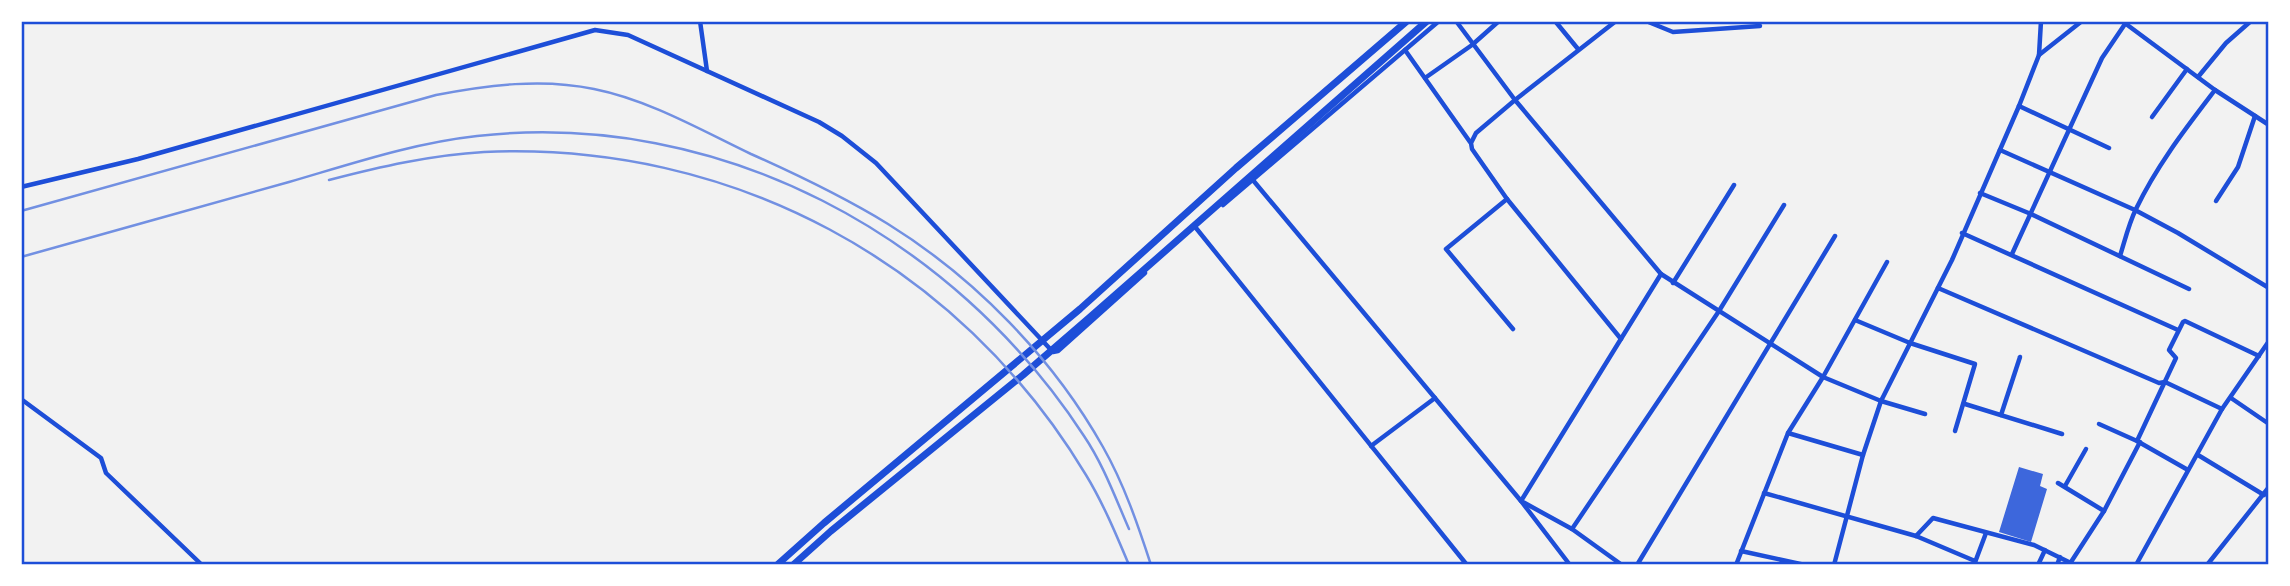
<svg xmlns="http://www.w3.org/2000/svg" width="2290" height="586" viewBox="0 0 2290 586" font-family="'Alegreya Sans',sans-serif">
  <style>
    .building { fill: #3d67dc }
    .lines { fill: none; stroke-linecap: round; stroke-linejoin: round }
    .minor { stroke: #1d4ed8; stroke-width: 4.5 }
    .primary { stroke: #1d4ed8; stroke-width: 7 }
    .rail { stroke: #7290e2; stroke-width: 2.5 }
    .neatline { fill: none; stroke: #1d4ed8; stroke-width: 2.5 }
  </style>
  <rect width="100%" height="100%" fill="#f2f2f2"/>
  <!-- building -->
  <path class="building" d="M2019,467L2043,474L2040,486L2047,489L2031,542L1999,532Z"/>
  <g class="lines">
    <!-- minor -->
    <g class="minor">
      <path d="M700,21L707,71"/>
      <path d="M1456,21L1515,100L1661,274L1823,377L1881,401L1925,414"/>
      <path d="M1555,21L1578,49"/>
      <path d="M1616,21L1515,100L1476,133L1471,143L1472,149L1507,199L1621,339"/>
      <path d="M1646,21L1673,32L1760,26"/>
      <path d="M2122,21L2215,90L2269,125"/>
      <path d="M1405,50L1470,142"/>
      <path d="M2039,55L2082,21"/>
      <path d="M2198,77L2226,43L2251,21"/>
      <path d="M1425,78L1472,45L1499,21"/>
      <path d="M2019,106L2109,148"/>
      <path d="M2152,117L2187,69"/>
      <path d="M2000,150L2135,210L2178,233L2269,288"/>
      <path d="M1252,179L1521,501L1570,565"/>
      <path d="M21,187L138,159L595,30L628,35L819,122L842,136L876,163L1053,352L1058,351L1145,273"/>
      <path d="M1980,193L2031,214L2189,289"/>
      <path d="M1507,199L1446,249L1513,329"/>
      <path d="M2216,201L2238,167L2255,116"/>
      <path d="M1223,205L1439,21"/>
      <path d="M1196,228L1467,565"/>
      <path d="M1962,233L2178,330"/>
      <path d="M2012,254L2102,58L2125,24"/>
      <path d="M2120,256C2125,240 2129,223 2136,209C2157,165 2186,128 2215,90"/>
      <path d="M1673,283L1734,185"/>
      <path d="M1938,288L2159,383L2165,382L2222,409"/>
      <path d="M1855,320L1910,343L1975,364L1955,431"/>
      <path d="M2231,398L2269,424"/>
      <path d="M21,399L101,458L106,473L202,565"/>
      <path d="M1965,404L2062,434"/>
      <path d="M2001,415L2020,357"/>
      <path d="M2099,424L2137,441L2188,470"/>
      <path d="M1788,433L1863,455"/>
      <path d="M2137,441L2176,358L2169,350L2183,322L2185,321L2259,356"/>
      <path d="M1371,446L1435,398"/>
      <path d="M2198,455L2264,495"/>
      <path d="M2058,483L2104,511"/>
      <path d="M2065,486L2086,449"/>
      <path d="M1764,493L1916,536L1975,561"/>
      <path d="M1572,529L1719,311L1784,205"/>
      <path d="M1916,536L1933,518L2034,545L2075,565"/>
      <path d="M1741,551L1805,565"/>
      <path d="M2071,562L2104,511L2140,442"/>
      <path d="M1622,565L1572,529L1521,501L1661,274"/>
      <path d="M1637,565L1835,236"/>
      <path d="M1736,565L1788,433L1823,377L1887,262"/>
      <path d="M1834,565L1863,455L1881,401L1952,260L2019,106L2039,55L2041,21"/>
      <path d="M1974,565L1986,533"/>
      <path d="M2038,565L2045,550"/>
      <path d="M2057,565L2060,557"/>
      <path d="M2136,565L2222,409L2269,341"/>
      <path d="M2207,565L2269,487"/>
    </g>
    <!-- primary -->
    <g class="primary">
      <path d="M777,565L824,523L1080,309L1236,168L1407,21"/>
      <path d="M793,565L831,531L1023,375L1089,318L1427,21"/>
    </g>
    <!-- rail -->
    <g class="rail">
      <path d="M329,180C379,167 431,155 484,152C731,141 958,262 1086,475C1103,503 1116,534 1129,565"/>
      <path d="M21,211L436,95C488,85 542,78 594,89C649,100 701,130 751,154C798,175 844,197 888,224C975,278 1053,358 1103,447C1124,484 1138,525 1151,565"/>
      <path d="M21,257C110,232 200,207 289,182C351,164 413,143 477,136C719,109 953,235 1084,436C1103,464 1115,497 1129,529"/>
    </g>
  </g>
  <!-- border -->
  <rect width="2290" height="586" fill="none" stroke="#ffffff" stroke-width="46"/>
  <rect x="23" y="23" width="2244" height="540" class="neatline"/>
</svg>
